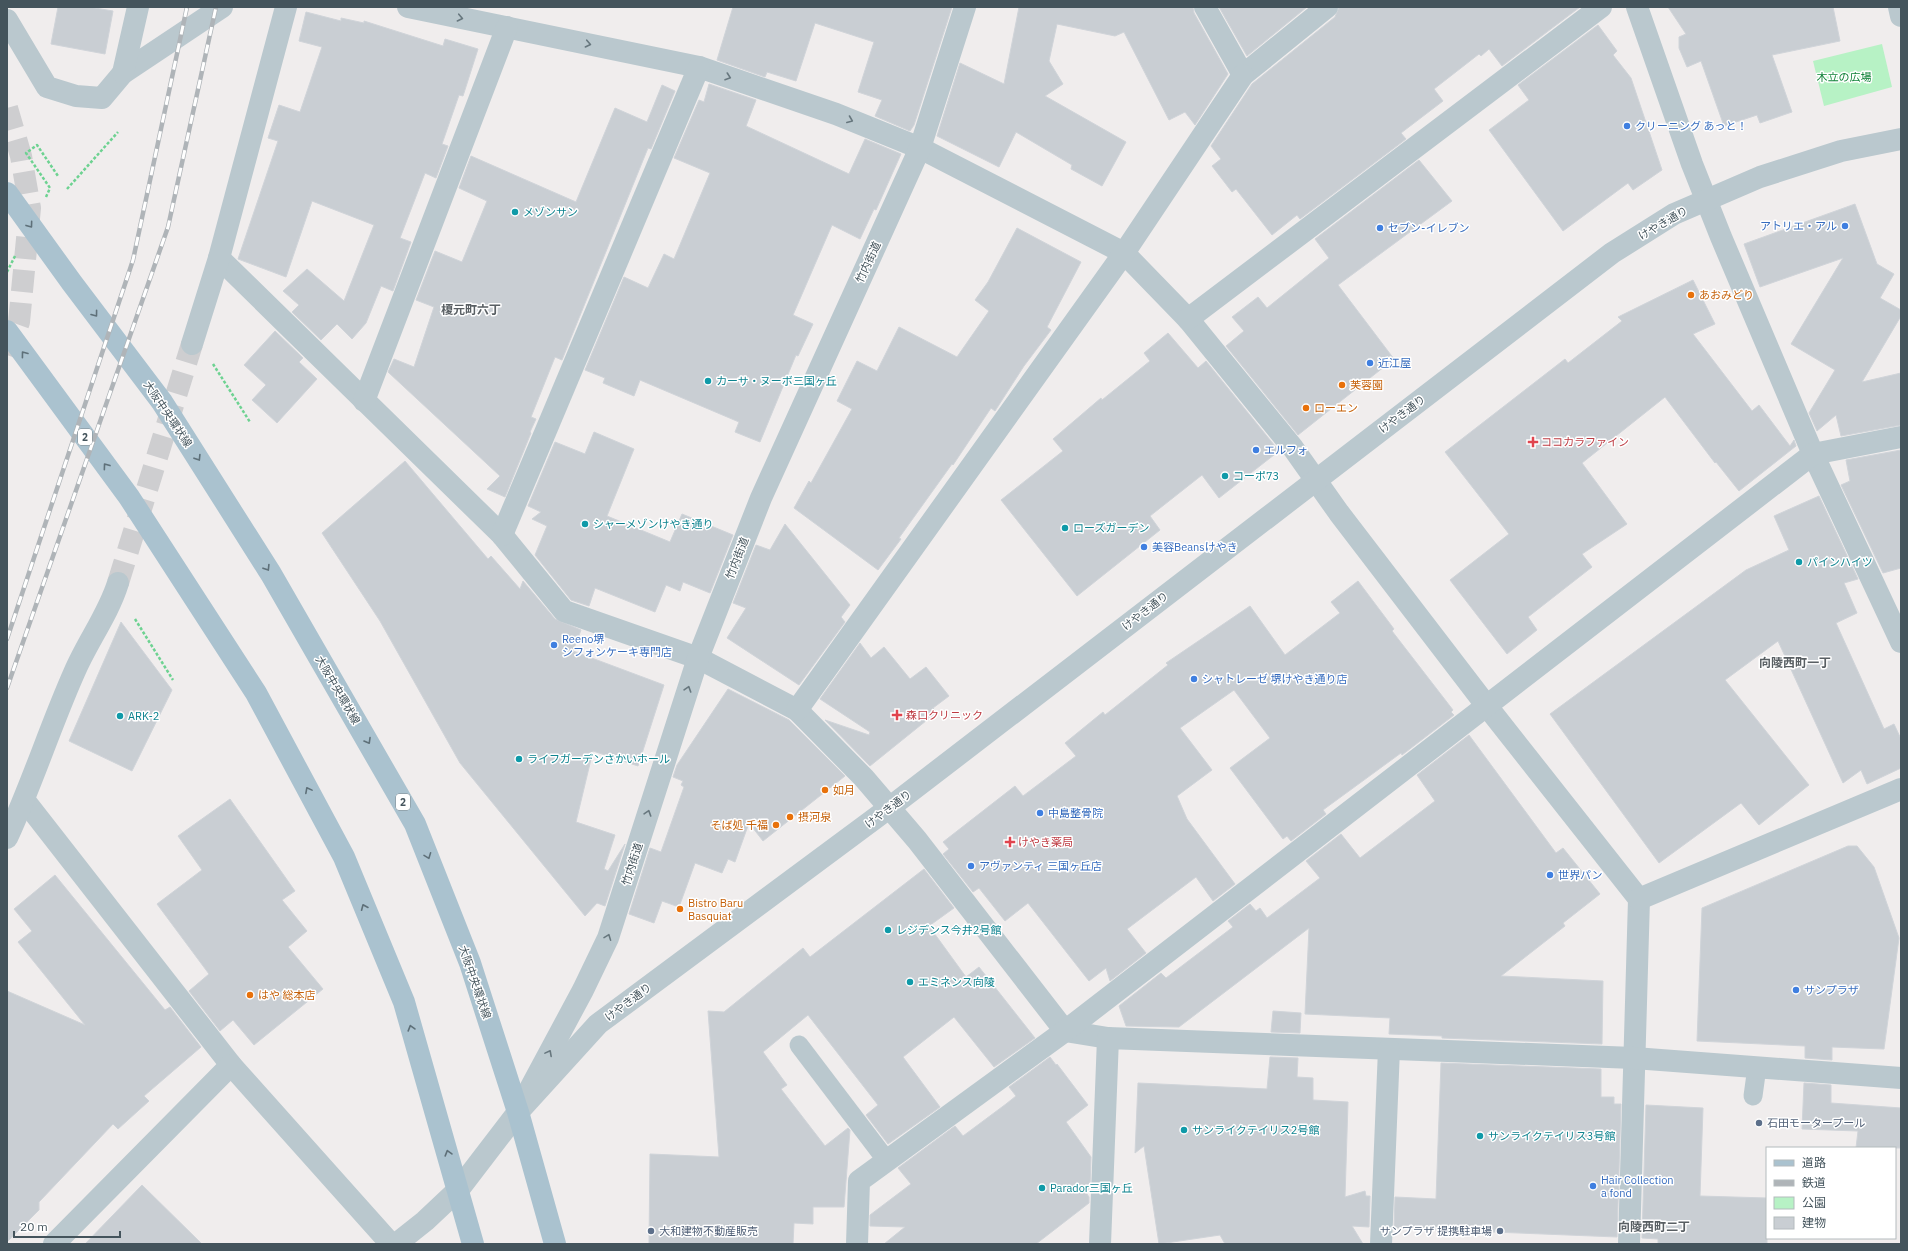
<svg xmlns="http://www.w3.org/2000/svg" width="1908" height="1251" viewBox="0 0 1908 1251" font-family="'IBM Plex Sans','Noto Sans JP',sans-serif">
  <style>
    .green { fill: #b7f2c5 }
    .building { fill: #c9ced3; stroke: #d0d4d9 }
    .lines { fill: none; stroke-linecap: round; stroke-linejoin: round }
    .minor-tunnel { stroke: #ceced0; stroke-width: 22; stroke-dasharray: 22 11; stroke-linecap: butt }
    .trunk-tunnel { stroke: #ceced0; stroke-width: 22; stroke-dasharray: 22 11; stroke-linecap: butt }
    .path { stroke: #6dd291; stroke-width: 2.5; stroke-dasharray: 3 2; stroke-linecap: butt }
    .service { stroke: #bac8ce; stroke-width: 19 }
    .minor { stroke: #bac8ce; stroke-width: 22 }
    .tertiary { stroke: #bac8ce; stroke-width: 22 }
    .primary { stroke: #aac2cf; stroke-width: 22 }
    .rail-casing { stroke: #afb4b8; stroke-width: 4.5 }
    .rail { stroke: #fff; stroke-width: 3; stroke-dasharray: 9; stroke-linecap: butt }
    .oneway { stroke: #67777e }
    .oneway2 { stroke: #5e7079 }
    .shop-dot { fill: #3f7fe0; stroke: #fff; stroke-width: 1.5 }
    .culture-dot { fill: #0f9aa8; stroke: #fff; stroke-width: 1.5 }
    .food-dot { fill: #e8710a; stroke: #fff; stroke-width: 1.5 }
    .health-dot { fill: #e0444e; stroke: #fff; stroke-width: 1.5 }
    .service-dot { fill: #5c6f8a; stroke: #fff; stroke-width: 1.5 }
    .labels { text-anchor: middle; stroke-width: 3; stroke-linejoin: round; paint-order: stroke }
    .shield { fill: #fff; stroke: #7c878d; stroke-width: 1 }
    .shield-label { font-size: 10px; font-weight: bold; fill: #44545c }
    .park-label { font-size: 11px; fill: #108238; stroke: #fff }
    .shop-label { font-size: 11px; fill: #366cbe; stroke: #fff; text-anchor: start }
    .culture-label { font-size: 11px; fill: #0d838f; stroke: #fff; text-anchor: start }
    .street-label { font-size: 11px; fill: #44545c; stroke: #fff }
    .food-label { font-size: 11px; fill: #c56008; stroke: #fff; text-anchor: start }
    .health-label { font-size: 11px; fill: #be3a42; stroke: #fff; text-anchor: start }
    .service-label { font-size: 11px; fill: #4e5e75; stroke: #fff; text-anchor: start }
    .neighbourhood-label { font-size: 12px; font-weight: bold; fill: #595f63; stroke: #fff }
  </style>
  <rect width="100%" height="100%" fill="#f0eded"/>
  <!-- green -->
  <path class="green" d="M1882,44L1892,87L1824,106L1813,61Z"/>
  <!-- building -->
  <g class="building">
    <path d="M58,7H89L113,11L105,54L51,44Z"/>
    <path d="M733,7H952L914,125L910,131L875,116L882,100L858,92L874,42L815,23L796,81L767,72L765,77L717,60Z"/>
    <path d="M1019,7H1193L1194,13L1228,74L1195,125L1185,112L1169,120L1124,32L1115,36L1057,24L1049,61L1063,84L1045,96L1126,142L1102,186L1071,169L1072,165L1016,132L999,167L937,136L960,63L1004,84Z"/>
    <path d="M1219,7H1307L1247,56Z"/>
    <path d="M1339,7H1580L1502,66L1489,49L1481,56L1479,54L1434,89L1443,101L1401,133L1406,139L1300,219L1297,215L1272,235L1236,189L1232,192L1212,166L1221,159L1211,146L1252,84L1335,17Z"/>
    <path d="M1668,7H1833L1840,41L1772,55L1792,112L1760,123L1757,115L1724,126L1701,61L1687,67L1679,48V37L1686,34Z"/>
    <path d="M306,12L341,21V18L364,23V21L443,46L445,39L478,49L463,96L459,95L442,144L448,146L436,178L425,173L400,238L411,242L393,291L381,286L366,323L352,339L337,324L321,340L292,312L299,305L283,291L307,269L344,301L374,225L312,201L286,277L238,259L278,141L268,138L279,105L300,112L322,47L299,41Z"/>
    <path d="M1598,25L1617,51L1613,55L1631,78L1662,170L1633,190L1628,183L1563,231L1489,130L1529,100L1518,85Z"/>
    <path d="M709,84L756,100L746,126L849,174L865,139L901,154L876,210L874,209L860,239L832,225L793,315L813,324L798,356L796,355L760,442L735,432L739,422L640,380L634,396L603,383L605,378L585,370L624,277L648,288L664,254L674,259L710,173L674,158L699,100L704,102Z"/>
    <path d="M662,85L675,91L651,149L648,148L562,360L555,357L531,417L536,419L530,432L531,433L505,497L487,489L500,476L388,372L394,359L414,367L434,307L416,300L435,251L462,262L487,201L459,188L471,156L576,202L615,108L647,122Z"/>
    <path d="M1419,160L1452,201L1338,285L1394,359L1298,435L1226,346L1244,331L1232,317L1258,297L1267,308L1329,258L1315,239Z"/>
    <path d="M1855,204L1877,264L1894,274L1880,298L1901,310V316L1862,382L1901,373V425L1841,436L1836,415L1817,431L1809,413L1835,370L1791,344L1843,258L1760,287L1744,244Z"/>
    <path d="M1017,228L1081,262L1047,327L1051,330L1024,366L995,411L991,408L953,465L952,464L899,538L901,539L878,570L794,508L809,481L811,483L852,409L837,401L857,361L877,371L899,327L957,357L989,311L975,300L988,282Z"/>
    <path d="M1693,280L1715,324L1693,334L1752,411L1759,405L1790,446L1794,440L1796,446L1739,491L1716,462L1715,463L1665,397L1582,463L1627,524L1582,554L1592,567L1528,617L1537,630L1507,654L1450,580L1509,534L1445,452L1565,359L1568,363L1622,321L1618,317Z"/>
    <path d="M275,331L303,358L299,362L317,379L277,423L252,400L266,385L244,365Z"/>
    <path d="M1168,333L1198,368L1206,361L1279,451L1219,498L1202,475L1150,516L1160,530L1077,596L1001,500L1063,451L1053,439L1101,398L1102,400L1150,361L1144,353Z"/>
    <path d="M594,432L634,449L607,516L670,542L682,514L733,535L710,593L683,582L680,591L666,585L655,612L595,588L589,606L571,600L535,555L547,526L532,519L541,512L528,506L555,442L585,454Z"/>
    <path d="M1901,450V568L1883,573L1841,485L1850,481L1846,460Z"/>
    <path d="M405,461L488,559L491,556L520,589L523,581L555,619L581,630L573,651L664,685L638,766L593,751L576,822L615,835L604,869L608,871L625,844L605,906L597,903L585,916L460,763L380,621L322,533Z"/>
    <path d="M1819,496L1858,579L1844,583L1857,613L1836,623L1884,729L1894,724L1901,739V768L1867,784L1861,770L1843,783L1778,641L1725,680L1809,785L1759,825L1741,803L1659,863L1550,714L1746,570L1789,550L1774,516Z"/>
    <path d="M785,524L850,605L841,617L845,622L799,685L727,638L746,608L733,603L756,545L770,550Z"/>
    <path d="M1358,581L1394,629L1392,631L1453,710L1451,712L1454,715L1402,755L1401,753L1323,810L1326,814L1291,841L1287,836L1283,839L1230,768L1270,738L1234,690L1180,728L1212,770L1177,796L1187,819L1235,884L1213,901L1196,877L1127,929L1146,953L1110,981L1106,968L1089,981L1028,903L1005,921L979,888L973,892L943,854L949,849L943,842L1015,786L1023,796L1076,756L1065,743L1103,712L1105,715L1168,665L1166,663L1250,606L1285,655L1340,613L1331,602Z"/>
    <path d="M121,622L172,690L132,771L69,741Z"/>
    <path d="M860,643L871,658L884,647L910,679L926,667L949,696L933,708L937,712L870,766L825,720L869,735L870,732L820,699Z"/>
    <path d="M728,689L789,720L845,776L763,841L749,823L735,862L728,859L722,873L695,863L679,907L662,901L654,923L629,914L650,848L661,852L684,787L681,785L683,781L673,777L677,765Z"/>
    <path d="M1469,735L1556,853L1563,848L1600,894L1563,923L1565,926L1501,976L1603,981L1602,1044L1442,1038V1036L1389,1034L1390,1018L1305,1014L1309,928L1179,1027L1126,1026L1119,1006L1161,973L1166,978L1233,927L1228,921L1250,904L1256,911L1260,908L1267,918L1320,878L1306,861L1341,834L1360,858L1435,801L1417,775Z"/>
    <path d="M230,799L295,891L282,900L307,931L288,947L323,989L254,1045L233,1020L220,1031L189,991L209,974L157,904L202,870L178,836Z"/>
    <path d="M1848,846H1857L1874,867L1899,938L1884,1049L1832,1047V1060L1805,1058V1046L1697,1041L1702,908Z"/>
    <path d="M924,869L954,908L929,926L966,977L979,967L1035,1038L994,1067L954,1017L903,1057L940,1107L888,1144L866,1115L878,1105L808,1015L763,1052L787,1085L781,1089L825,1146L848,1128L850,1130L844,1207H813V1224L794,1223L793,1244H649L650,1154L719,1157L708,1011L724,1012L803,948L810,957Z"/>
    <path d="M55,875L165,1010L170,1007L201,1047L144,1096L149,1101L118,1129L113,1124L39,1202V1210L7,1242V991L85,1025L18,942L32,931L14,909Z"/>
    <path d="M1273,1011L1301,1013L1300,1033L1271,1032Z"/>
    <path d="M1050,1057L1056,1065L1057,1064L1088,1105L1066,1122L1091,1157L1090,1188L1085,1191L1089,1197V1203L1036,1244H884L905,1227L870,1226V1215L911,1184L898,1168L955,1126L963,1136L1006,1104L1016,1096L1009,1087Z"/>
    <path d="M1270,1057L1298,1058L1297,1077L1313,1078V1100L1348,1102L1345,1197L1365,1191L1366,1196H1370L1369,1227L1352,1226L1363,1244H1225L1220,1235L1159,1244L1144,1146L1135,1153L1138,1083L1267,1089Z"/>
    <path d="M1441,1063L1601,1069V1097H1614V1104H1621L1617,1237L1394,1228L1395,1197L1436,1199Z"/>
    <path d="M1804,1083L1831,1085V1103L1901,1108V1148H1856L1858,1131L1802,1129Z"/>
    <path d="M1646,1105L1703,1108L1700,1196L1767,1198V1244H1658V1239L1642,1238Z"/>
    <path d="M142,1185L202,1244H85Z"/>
  </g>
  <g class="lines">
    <!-- minor-tunnel -->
    <path class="minor-tunnel" d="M118,583L192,344"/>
    <!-- trunk-tunnel -->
    <path class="trunk-tunnel" d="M7,108L21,156L30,208L19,322L7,355"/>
    <!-- path -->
    <g class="path">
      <path d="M67,189L118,132"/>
      <path d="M46,197L50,188L26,153L37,145L58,176"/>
      <path d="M7,272L15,256"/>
      <path d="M213,364L250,422"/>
      <path d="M135,619L173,680"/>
    </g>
    <!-- service -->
    <g class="service">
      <path d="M799,1045L887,1161"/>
      <path d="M1753,1096L1757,1067"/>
    </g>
    <!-- minor -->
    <g class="minor">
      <path d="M408,7L699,67L836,114L920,148L1124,253L1188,319L1293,448L1339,513L1486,705L1639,899L1629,1244"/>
      <path d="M1205,7L1243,75L1327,7"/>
      <path d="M1637,7L1692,164L1721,237L1813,454L1901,642"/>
      <path d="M1899,7L1901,16"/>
      <path d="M7,20L47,87L76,96L102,98L123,73L222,7"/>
      <path d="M123,73L138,7"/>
      <path d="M219,258L502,535L564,611L698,658L797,710L864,778L917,840L1065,1031L1108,1038"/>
      <path d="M1188,319L1601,7"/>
      <path d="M192,344L219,258L286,7"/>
      <path d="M364,401L507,27"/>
      <path d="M502,535L699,67"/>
      <path d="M797,710L1124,253L1243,75"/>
      <path d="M25,801L231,1065L391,1244"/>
      <path d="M7,838C32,784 50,727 74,673C87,642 108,615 118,583"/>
      <path d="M1639,899L1901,789"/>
      <path d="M524,1100L583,990L608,938L698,658L761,498L920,148L965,7"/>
      <path d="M54,1244L231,1065"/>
      <path d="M396,1244L425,1221L459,1189"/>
      <path d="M857,1244L859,1181L1065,1031L1813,454L1901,437"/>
      <path d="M1100,1244L1108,1038L1634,1058L1901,1078"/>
      <path d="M1381,1244L1389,1049"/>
    </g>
    <!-- tertiary -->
    <path class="tertiary" d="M459,1189L518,1112L598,1024L889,808L1612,253L1674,214L1760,177L1841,151L1901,139"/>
    <!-- primary -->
    <g class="primary">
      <path d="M7,193L72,283L162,402L271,574L415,824L470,963L518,1112L555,1244"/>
      <path d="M7,331L129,497L256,693L344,857L404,1002L473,1244"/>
    </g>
    <defs>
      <g id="rail">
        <path d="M7,639L133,260L187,7"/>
        <path d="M7,688L168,227L216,7"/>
      </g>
    </defs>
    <!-- rail casing -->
    <use href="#rail" class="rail-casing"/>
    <!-- rail -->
    <use href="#rail" class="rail"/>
  </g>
  <!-- one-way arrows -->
  <defs><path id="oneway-chevron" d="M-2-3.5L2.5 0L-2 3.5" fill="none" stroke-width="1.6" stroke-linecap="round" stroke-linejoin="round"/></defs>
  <g class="oneway">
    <use href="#oneway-chevron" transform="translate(460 18) rotate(12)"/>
    <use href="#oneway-chevron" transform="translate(588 44) rotate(12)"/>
    <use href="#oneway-chevron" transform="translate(728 77) rotate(19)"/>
    <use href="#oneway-chevron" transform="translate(850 120) rotate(22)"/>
    <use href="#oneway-chevron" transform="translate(688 689) rotate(-72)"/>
    <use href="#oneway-chevron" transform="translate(648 813) rotate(-72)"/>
    <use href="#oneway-chevron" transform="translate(608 937) rotate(-69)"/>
    <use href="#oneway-chevron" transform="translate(549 1053) rotate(-62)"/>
  </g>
  <g class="oneway2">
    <use href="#oneway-chevron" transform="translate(30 225) rotate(54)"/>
    <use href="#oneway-chevron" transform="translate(95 314) rotate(53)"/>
    <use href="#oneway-chevron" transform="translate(24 354) rotate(-127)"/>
    <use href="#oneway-chevron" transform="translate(198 458) rotate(58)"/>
    <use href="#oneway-chevron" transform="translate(106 466) rotate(-126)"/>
    <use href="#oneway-chevron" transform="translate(267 568) rotate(58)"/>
    <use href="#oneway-chevron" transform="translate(368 741) rotate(60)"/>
    <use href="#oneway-chevron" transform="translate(308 790) rotate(-118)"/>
    <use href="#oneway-chevron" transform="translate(428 856) rotate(69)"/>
    <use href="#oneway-chevron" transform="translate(364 907) rotate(-113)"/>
    <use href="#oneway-chevron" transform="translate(411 1028) rotate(-106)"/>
    <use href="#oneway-chevron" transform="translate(448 1153) rotate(-106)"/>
  </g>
  <!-- markers -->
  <g class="shop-dot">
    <circle cx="1627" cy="126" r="4"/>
    <circle cx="1845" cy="226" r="4"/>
    <circle cx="1380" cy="228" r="4"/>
    <circle cx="1370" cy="363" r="4"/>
    <circle cx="1256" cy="450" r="4"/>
    <circle cx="1144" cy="547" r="4"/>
    <circle cx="554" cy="645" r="4"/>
    <circle cx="1194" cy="679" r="4"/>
    <circle cx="1040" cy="813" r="4"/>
    <circle cx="971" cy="866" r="4"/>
    <circle cx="1550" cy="875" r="4"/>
    <circle cx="1796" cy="990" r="4"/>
    <circle cx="1593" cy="1186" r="4"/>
  </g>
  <g class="culture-dot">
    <circle cx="515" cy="212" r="4"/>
    <circle cx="708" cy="381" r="4"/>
    <circle cx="1225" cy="476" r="4"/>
    <circle cx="585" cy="524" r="4"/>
    <circle cx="1065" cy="528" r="4"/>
    <circle cx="1799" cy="562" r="4"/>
    <circle cx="120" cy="716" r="4"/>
    <circle cx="519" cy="759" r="4"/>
    <circle cx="888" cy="930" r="4"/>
    <circle cx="910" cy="982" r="4"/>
    <circle cx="1184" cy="1130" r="4"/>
    <circle cx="1480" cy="1136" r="4"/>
    <circle cx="1042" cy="1188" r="4"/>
  </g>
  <g class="food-dot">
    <circle cx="1691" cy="295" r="4"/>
    <circle cx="1342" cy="385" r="4"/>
    <circle cx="1306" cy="408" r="4"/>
    <circle cx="825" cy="790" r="4"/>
    <circle cx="790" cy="817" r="4"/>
    <circle cx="776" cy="825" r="4"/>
    <circle cx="680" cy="909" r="4"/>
    <circle cx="250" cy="995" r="4"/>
  </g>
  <g class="health-dot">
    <path d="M1531 436h4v4h4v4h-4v4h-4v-4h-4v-4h4z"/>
    <path d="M895 709h4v4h4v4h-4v4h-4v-4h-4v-4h4z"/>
    <path d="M1008 836h4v4h4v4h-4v4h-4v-4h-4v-4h4z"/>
  </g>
  <g class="service-dot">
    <circle cx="1759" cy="1123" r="4"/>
    <circle cx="651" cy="1231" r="4"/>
    <circle cx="1500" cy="1231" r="4"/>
  </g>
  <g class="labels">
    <!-- shield labels -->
    <g class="shield">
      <rect x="78" y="429" width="14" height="16" rx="3"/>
      <rect x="396" y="794" width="14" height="16" rx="3"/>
    </g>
    <g class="shield-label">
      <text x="85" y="441">2</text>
      <text x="403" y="806">2</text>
    </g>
    <!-- park labels -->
    <g class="park-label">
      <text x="1844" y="81">木立の広場</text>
    </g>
    <!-- shop labels -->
    <g class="shop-label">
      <text x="1635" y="130">クリーニング あっと！</text>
      <text x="1837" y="230" text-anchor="end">アトリエ・アル</text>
      <text x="1388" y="232">セブン-イレブン</text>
      <text x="1378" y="367">近江屋</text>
      <text x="1264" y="454">エルフォ</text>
      <text x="1152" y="551">美容Beansけやき</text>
      <text x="562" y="643">Reeno堺<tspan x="562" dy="13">シフォンケーキ専門店</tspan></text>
      <text x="1202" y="683">シャトレーゼ 堺けやき通り店</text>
      <text x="1048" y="817">中島整骨院</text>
      <text x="979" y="870">アヴァンティ 三国ヶ丘店</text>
      <text x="1558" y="879">世界パン</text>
      <text x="1804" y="994">サンプラザ</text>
      <text x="1601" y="1184">Hair Collection<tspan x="1601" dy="13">a fond</tspan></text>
    </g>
    <!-- culture labels -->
    <g class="culture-label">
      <text x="523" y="216">メゾンサン</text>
      <text x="716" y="385">カーサ・ヌーボ三国ヶ丘</text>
      <text x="1233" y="480">コーポ73</text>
      <text x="593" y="528">シャーメゾンけやき通り</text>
      <text x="1073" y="532">ローズガーデン</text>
      <text x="1807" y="566">パインハイツ</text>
      <text x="128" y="720">ARK-2</text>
      <text x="527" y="763">ライフガーデンさかいホール</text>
      <text x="896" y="934">レジデンス今井2号館</text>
      <text x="918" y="986">エミネンス向陵</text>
      <text x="1192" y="1134">サンライクテイリス2号館</text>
      <text x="1488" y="1140">サンライクテイリス3号館</text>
      <text x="1050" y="1192">Parador三国ヶ丘</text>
    </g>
    <!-- street labels -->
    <g class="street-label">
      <text transform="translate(1663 223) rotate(-30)" y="4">けやき通り</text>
      <text transform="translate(868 262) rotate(-65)" y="4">竹内街道</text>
      <text transform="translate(168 414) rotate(56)" y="4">大阪中央環状線</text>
      <text transform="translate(1402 414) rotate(-37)" y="4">けやき通り</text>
      <text transform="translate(737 558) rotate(-69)" y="4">竹内街道</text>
      <text transform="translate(1145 611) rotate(-38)" y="4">けやき通り</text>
      <text transform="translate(338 690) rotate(60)" y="4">大阪中央環状線</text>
      <text transform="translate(888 809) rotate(-37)" y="4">けやき通り</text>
      <text transform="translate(632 864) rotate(-72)" y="4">竹内街道</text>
      <text transform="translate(475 982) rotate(71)" y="4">大阪中央環状線</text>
      <text transform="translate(628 1002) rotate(-37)" y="4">けやき通り</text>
    </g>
    <!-- food labels -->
    <g class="food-label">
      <text x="1699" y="299">あおみどり</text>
      <text x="1350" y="389">芙蓉園</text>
      <text x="1314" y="412">ローエン</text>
      <text x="833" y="794">如月</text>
      <text x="798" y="821">摂河泉</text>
      <text x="768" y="829" text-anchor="end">そば処 千福</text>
      <text x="688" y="907">Bistro Baru<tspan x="688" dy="13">Basquiat</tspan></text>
      <text x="258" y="999">はや 総本店</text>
    </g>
    <!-- health labels -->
    <g class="health-label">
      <text x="1541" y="446">ココカラファイン</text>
      <text x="906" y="719">森口クリニック</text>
      <text x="1018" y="846">けやき薬局</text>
    </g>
    <!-- service labels -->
    <g class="service-label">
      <text x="1767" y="1127">石田モータープール</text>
      <text x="659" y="1235">大和建物不動産販売</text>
      <text x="1492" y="1235" text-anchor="end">サンプラザ 提携駐車場</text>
    </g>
    <!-- neighbourhood labels -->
    <g class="neighbourhood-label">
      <text x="471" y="314">榎元町六丁</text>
      <text x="1795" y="667">向陵西町一丁</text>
      <text x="1654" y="1231">向陵西町二丁</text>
    </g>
  </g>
  <!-- border -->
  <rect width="1908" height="1251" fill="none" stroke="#44545c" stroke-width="16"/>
  <!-- legend -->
  <rect x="1766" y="1147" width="130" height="92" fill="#ffffff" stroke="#b4bbbe"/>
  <rect x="1774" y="1160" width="20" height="6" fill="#aac2cf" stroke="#b4bbbe"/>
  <text x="1802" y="1167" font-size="12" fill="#44545c">道路</text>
  <rect x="1774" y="1180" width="20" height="6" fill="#afb4b8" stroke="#b4bbbe"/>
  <text x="1802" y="1187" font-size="12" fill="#44545c">鉄道</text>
  <rect x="1774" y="1197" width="20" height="12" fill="#b7f2c5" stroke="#b4bbbe"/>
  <text x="1802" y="1207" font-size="12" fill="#44545c">公園</text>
  <rect x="1774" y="1217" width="20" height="12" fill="#c9ced3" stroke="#b4bbbe"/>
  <text x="1802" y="1227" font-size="12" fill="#44545c">建物</text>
  <!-- scale -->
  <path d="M14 1231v6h106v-6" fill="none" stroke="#44545c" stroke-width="2"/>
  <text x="20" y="1231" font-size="12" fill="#44545c" stroke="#ffffff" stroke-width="3" paint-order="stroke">20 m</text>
</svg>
